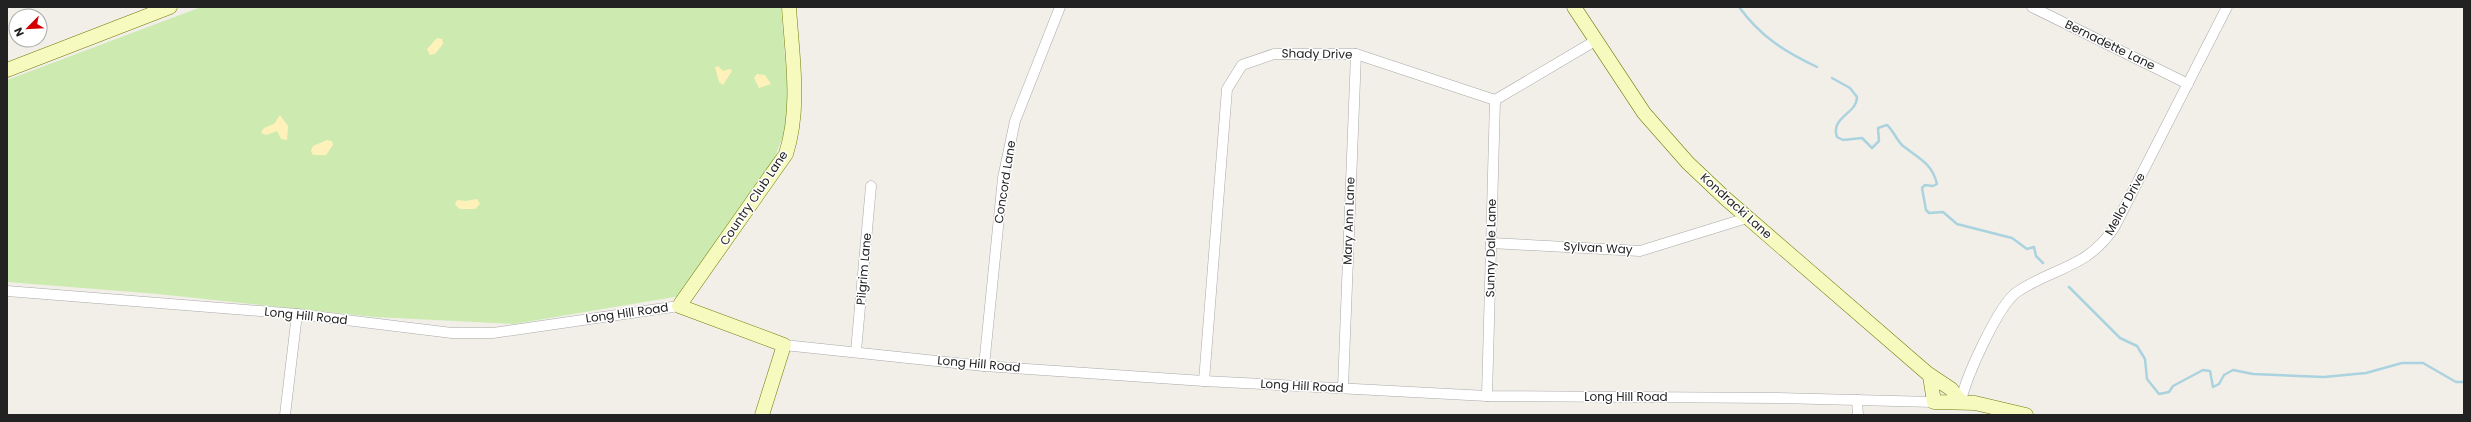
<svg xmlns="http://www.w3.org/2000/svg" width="2471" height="422" viewBox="0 0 2471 422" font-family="Poppins,sans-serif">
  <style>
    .grass { fill: #cdebb0 }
    .sand { fill: #fff1ba }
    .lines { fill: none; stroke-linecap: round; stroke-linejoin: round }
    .stream { stroke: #aad3df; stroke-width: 2.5 }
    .street-casing { stroke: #a9a9a9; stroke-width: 11 }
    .secondary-casing { stroke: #707d05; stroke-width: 15 }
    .street { stroke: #fff; stroke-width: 10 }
    .secondary { stroke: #f7fabf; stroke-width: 14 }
    .labels { text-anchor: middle; stroke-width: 3; stroke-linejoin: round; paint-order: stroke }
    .street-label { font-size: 12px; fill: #222; stroke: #fff }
  </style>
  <rect width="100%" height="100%" fill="#f2efe9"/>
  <!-- grass -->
  <path class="grass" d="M201,7H781L789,108L783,136L771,167L680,296L514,324L375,317L158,294L7,282V80Z"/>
  <!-- sand -->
  <g class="sand">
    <path d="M437,38L442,39L443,44L435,54L430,55L427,49Z"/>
    <path d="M718,66L723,71L730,69L732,71L723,85L719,82L715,67Z"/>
    <path d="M757,74L765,75L771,84L759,88L754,78Z"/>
    <path d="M280,115L288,126L287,140L281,139L277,131L266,135L261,133L264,128L274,124Z"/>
    <path d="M327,140L332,141L333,145L326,155H313L311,151L313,146Z"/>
    <path d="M477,199L480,204L475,209H460L455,205L457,200L466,201Z"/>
  </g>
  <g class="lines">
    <!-- stream -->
    <g class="stream">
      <path d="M1739,7C1761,37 1784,51 1817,67"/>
      <path d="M1832,78L1850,88L1857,97C1857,114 1830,117 1837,137L1843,140L1862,138L1872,148L1879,141L1878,128L1887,125C1893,130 1896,139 1902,145C1916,157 1932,162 1937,184L1933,186L1925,185L1922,188L1926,210L1929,213L1943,212L1957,224L2012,238L2027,249L2034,247L2036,256L2043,263"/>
      <path d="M2069,287L2120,338L2137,346L2145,359L2147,379L2159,394L2169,392L2173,386L2203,370L2210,371L2213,387L2219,384L2224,375L2233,370L2253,374L2324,377L2366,373L2402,363H2423L2456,382H2464"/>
    </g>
    <defs>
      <g id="street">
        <path d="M2032,7L2188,84"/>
        <path d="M1491,243L1640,251L1747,218"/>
        <path d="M7,291L297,314L452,333H493L679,306"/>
        <path d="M784,345L984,366L1204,381L1487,396L1777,398L1934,402"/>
        <path d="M856,351L871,186"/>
        <path d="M984,366L1003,178L1015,121L1060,7"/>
        <path d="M1204,381L1227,89L1242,65L1274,54H1356L1495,100L1595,41"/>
        <path d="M1343,387L1356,54"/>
        <path d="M1487,396L1495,100"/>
        <path d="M1857,400L1858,415"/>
        <path d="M1961,402C1964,380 1999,304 2017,292C2054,267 2086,269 2114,228L2227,7"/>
        <path d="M285,415L297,314"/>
      </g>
      <g id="secondary">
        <path d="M1574,7L1644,113L1688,163L1725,198L1927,373L1951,389L1961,402"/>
        <path d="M7,70L170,7"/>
        <path d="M1930,376L1934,402L1975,403L2026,415"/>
        <path d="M762,415L784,345L679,306L786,154C801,107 792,56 789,7"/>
      </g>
    </defs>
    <!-- street casing -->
    <use href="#street" class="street-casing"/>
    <!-- secondary casing -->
    <use href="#secondary" class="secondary-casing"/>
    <!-- street -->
    <use href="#street" class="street"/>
    <!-- secondary -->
    <use href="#secondary" class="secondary"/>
  </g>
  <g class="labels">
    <!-- street labels -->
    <g class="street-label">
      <text transform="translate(2110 45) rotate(26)" y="4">Bernadette Lane</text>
      <text transform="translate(1317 54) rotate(1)" y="4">Shady Drive</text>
      <text transform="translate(1005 182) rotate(-81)" y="4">Concord Lane</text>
      <text transform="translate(754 198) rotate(-56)" y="4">Country Club Lane</text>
      <text transform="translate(2125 204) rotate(-61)" y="4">Mellor Drive</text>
      <text transform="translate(1736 206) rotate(42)" y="4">Kondracki Lane</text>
      <text transform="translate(1349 221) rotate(-88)" y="4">Mary Ann Lane</text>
      <text transform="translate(1491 248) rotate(-89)" y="4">Sunny Dale Lane</text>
      <text transform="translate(1598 248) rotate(3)" y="4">Sylvan Way</text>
      <text transform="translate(864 269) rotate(-85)" y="4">Pilgrim Lane</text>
      <text transform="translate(627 313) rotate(-8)" y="4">Long Hill Road</text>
      <text transform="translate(306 316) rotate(6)" y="4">Long Hill Road</text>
      <text transform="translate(979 364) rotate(5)" y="4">Long Hill Road</text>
      <text transform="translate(1302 386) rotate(3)" y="4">Long Hill Road</text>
      <text x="1626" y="401">Long Hill Road</text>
    </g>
  </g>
  <!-- border -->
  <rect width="2471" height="422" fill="none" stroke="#222222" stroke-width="16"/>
  <!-- north arrow -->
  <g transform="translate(28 28) rotate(246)"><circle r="19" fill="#ffffff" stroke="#a7a7a7"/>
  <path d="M0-3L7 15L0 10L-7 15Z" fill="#d40000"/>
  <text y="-6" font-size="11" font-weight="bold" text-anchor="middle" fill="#222222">N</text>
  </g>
</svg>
